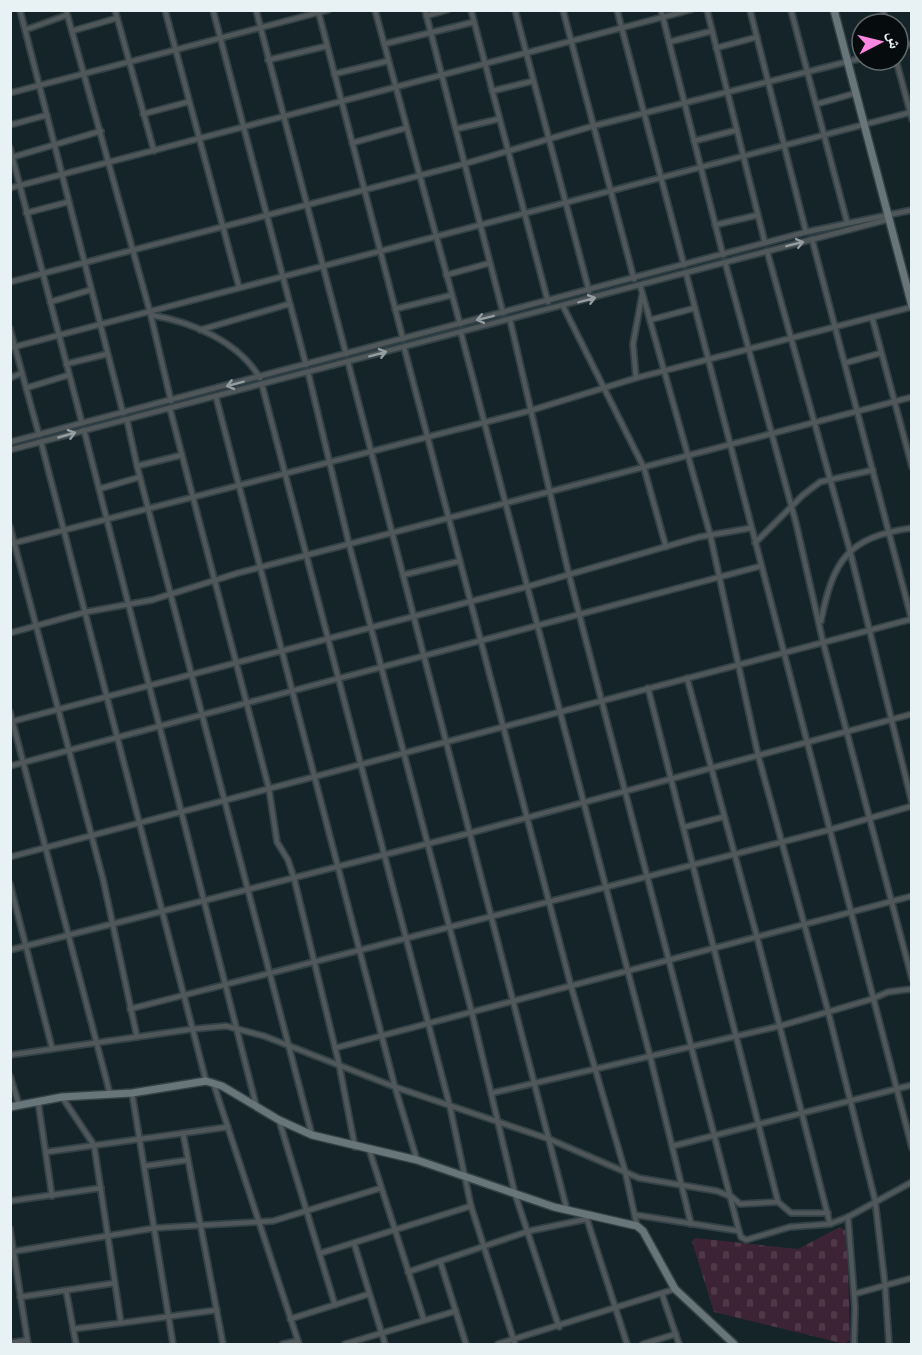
<svg xmlns="http://www.w3.org/2000/svg" width="922" height="1355" viewBox="0 0 922 1355" font-family="'Fira Sans Condensed','Noto Naskh Arabic',sans-serif">
  <style>
    .cemetery { fill: url(#cemetery-stones) }
    .lines { fill: none; stroke-linecap: round; stroke-linejoin: round }
    .street-casing { stroke: #324145; stroke-width: 8 }
    .secondary-casing { stroke: #324145; stroke-width: 10 }
    .street { stroke: #4f5759; stroke-width: 4.5 }
    .secondary { stroke: #697679; stroke-width: 7 }
    .oneway { stroke: #949d9f }
  </style>
  <defs>
    <pattern id="cemetery-stones" width="16" height="16" patternUnits="userSpaceOnUse" patternTransform="scale(1.5)"><rect width="16" height="16" fill="#3c2335"/><path d="M2 7V4a2 2 0 0 1 4 0v3zM10 15v-3a2 2 0 0 1 4 0v3z" fill="#4f3949"/></pattern>
  </defs>
  <rect width="100%" height="100%" fill="#142428"/>
  <!-- cemetery -->
  <path class="cemetery" d="M840,1227L847,1232L850,1340L845,1344L714,1312L692,1242L695,1238L798,1249Z"/>
  <g class="lines">
    <defs>
      <g id="street">
        <path d="M20,10L123,413"/>
        <path d="M66,10L150,312L171,401"/>
        <path d="M115,10L154,151"/>
        <path d="M165,10L239,287"/>
        <path d="M213,10L306,365"/>
        <path d="M256,10L346,354"/>
        <path d="M318,10L403,339"/>
        <path d="M375,10L460,324"/>
        <path d="M425,10L503,313"/>
        <path d="M471,10L548,302"/>
        <path d="M515,10L589,291"/>
        <path d="M563,10L634,279"/>
        <path d="M617,10L684,265"/>
        <path d="M661,10L723,255"/>
        <path d="M707,10L765,243"/>
        <path d="M750,10L806,232"/>
        <path d="M791,10L847,222"/>
        <path d="M883,10L886,24"/>
        <path d="M426,16L447,10"/>
        <path d="M25,30L67,15"/>
        <path d="M72,31L117,18"/>
        <path d="M669,42L712,31"/>
        <path d="M384,44L474,22"/>
        <path d="M898,47L912,44"/>
        <path d="M716,48L757,37"/>
        <path d="M268,60L327,46"/>
        <path d="M896,60L912,119"/>
        <path d="M334,74L388,61"/>
        <path d="M492,91L533,81"/>
        <path d="M10,93L328,10"/>
        <path d="M817,104L856,93"/>
        <path d="M143,114L188,102"/>
        <path d="M10,125L47,115"/>
        <path d="M456,129L499,119"/>
        <path d="M694,141L737,130"/>
        <path d="M352,143L406,128"/>
        <path d="M10,148L82,423"/>
        <path d="M13,157L101,131"/>
        <path d="M10,188L690,10"/>
        <path d="M26,213L68,202"/>
        <path d="M715,225L758,215"/>
        <path d="M812,239L912,621"/>
        <path d="M767,251L850,551L912,803"/>
        <path d="M725,262L796,523L823,642L912,979"/>
        <path d="M686,273L912,1148"/>
        <path d="M446,275L490,263"/>
        <path d="M10,282L464,164L593,126L862,58"/>
        <path d="M640,285L710,534L758,755L828,1011L875,1200L885,1285L889,1344"/>
        <path d="M50,302L90,290"/>
        <path d="M563,306L644,468L666,547"/>
        <path d="M395,309L452,295"/>
        <path d="M151,315C192,322 238,341 260,378"/>
        <path d="M872,317L912,467"/>
        <path d="M510,320L569,575L739,1231"/>
        <path d="M650,320L695,308"/>
        <path d="M10,329L39,435"/>
        <path d="M200,330L289,304"/>
        <path d="M461,333L650,1056L691,1224"/>
        <path d="M404,347L571,986L625,1171L637,1226"/>
        <path d="M10,348L912,112"/>
        <path d="M348,362L567,1210"/>
        <path d="M845,363L881,353"/>
        <path d="M66,364L107,354"/>
        <path d="M308,372L349,544L472,1013L515,1194L559,1327"/>
        <path d="M10,378L22,373"/>
        <path d="M636,378L633,344L642,295"/>
        <path d="M262,385L450,1107L471,1206L515,1344"/>
        <path d="M26,388L69,375"/>
        <path d="M216,397L395,1087L417,1160"/>
        <path d="M170,409L269,789L277,842L288,860L294,878L339,1064L355,1147"/>
        <path d="M127,420L137,466L182,455"/>
        <path d="M84,430L256,1105"/>
        <path d="M10,442L806,232L912,210"/>
        <path d="M41,442L206,1081"/>
        <path d="M10,450L890,219"/>
        <path d="M137,466L312,1135"/>
        <path d="M99,489L140,477"/>
        <path d="M10,527L103,879L137,1037"/>
        <path d="M755,543L803,495L820,482L873,470"/>
        <path d="M10,544L529,411L636,378L912,307"/>
        <path d="M403,575L460,561"/>
        <path d="M821,621C833,561 847,537 912,528"/>
        <path d="M10,633L86,612L152,600L238,573L912,397"/>
        <path d="M687,678L757,937L830,1224L848,1217L912,1182"/>
        <path d="M648,688L778,1202L791,1213H828"/>
        <path d="M10,712L110,1094"/>
        <path d="M10,722L526,587L699,537L751,528"/>
        <path d="M10,766L761,566"/>
        <path d="M685,827L723,817"/>
        <path d="M10,857L912,619"/>
        <path d="M10,884L52,1048"/>
        <path d="M10,950L470,833L912,714"/>
        <path d="M130,1009L829,830L912,806"/>
        <path d="M335,1048L912,896"/>
        <path d="M10,1055L193,1029L226,1026L264,1036L395,1087L549,1139L639,1178L717,1191L732,1197L740,1204L778,1202"/>
        <path d="M10,1076L19,1105"/>
        <path d="M213,1082L299,1344"/>
        <path d="M132,1093L173,1344"/>
        <path d="M492,1093L780,1026L872,999L888,992L912,989"/>
        <path d="M62,1097L94,1145L121,1323L217,1310"/>
        <path d="M38,1101L52,1196"/>
        <path d="M279,1120L335,1305"/>
        <path d="M183,1133L223,1344"/>
        <path d="M673,1146L912,1085"/>
        <path d="M369,1149L424,1320"/>
        <path d="M46,1152L228,1127"/>
        <path d="M145,1166L188,1160"/>
        <path d="M10,1201L101,1188"/>
        <path d="M636,1215L739,1231L741,1237L746,1240L790,1227L830,1224"/>
        <path d="M586,1216L627,1344"/>
        <path d="M848,1217L855,1307L854,1344"/>
        <path d="M10,1229L28,1344"/>
        <path d="M354,1243L385,1344"/>
        <path d="M10,1252L155,1228L273,1221L381,1188"/>
        <path d="M321,1253L471,1206"/>
        <path d="M440,1261L466,1344"/>
        <path d="M408,1272L529,1231L587,1219"/>
        <path d="M66,1290L76,1344"/>
        <path d="M662,1294L679,1344"/>
        <path d="M854,1294L912,1278"/>
        <path d="M20,1297L115,1283"/>
        <path d="M290,1319L369,1294"/>
        <path d="M73,1329L121,1323"/>
        <path d="M10,1343L27,1340"/>
        <path d="M283,1344L297,1341"/>
        <path d="M345,1344L456,1311"/>
        <path d="M498,1344L675,1289"/>
        <path d="M643,1344L676,1334"/>
      </g>
      <g id="secondary">
        <path d="M834,10L912,306"/>
        <path d="M10,1107L62,1097L132,1093L206,1081L222,1086L279,1120L312,1135L417,1160L554,1207L637,1226L643,1231L675,1289L734,1344"/>
      </g>
    </defs>
    <!-- street casing -->
    <use href="#street" class="street-casing"/>
    <!-- secondary casing -->
    <use href="#secondary" class="secondary-casing"/>
    <!-- street -->
    <use href="#street" class="street"/>
    <!-- secondary -->
    <use href="#secondary" class="secondary"/>
  </g>
  <!-- one-way arrows -->
  <defs><path id="oneway-shaft" d="M-6 0H5M1.5-3L5.5 0L1.5 3" fill="none" stroke-width="1.6" stroke-linecap="round" stroke-linejoin="round" transform="scale(1.5)"/></defs>
  <g class="oneway">
    <use href="#oneway-shaft" transform="translate(795 244) rotate(-14)"/>
    <use href="#oneway-shaft" transform="translate(587 300) rotate(-15)"/>
    <use href="#oneway-shaft" transform="translate(485 318) rotate(166)"/>
    <use href="#oneway-shaft" transform="translate(378 354) rotate(-15)"/>
    <use href="#oneway-shaft" transform="translate(235 384) rotate(165)"/>
    <use href="#oneway-shaft" transform="translate(67 435) rotate(-16)"/>
  </g>
  <!-- border -->
  <rect width="922" height="1355" fill="none" stroke="#e8f2f5" stroke-width="24"/>
  <!-- north arrow -->
  <g transform="translate(880 42) rotate(83)"><circle r="28" fill="#060c0e" stroke="#60686a" stroke-width="1.5"/>
  <path d="M0-4.5L10 22L0 15L-10 22Z" fill="#fd86e1"/>
  <text y="-9" font-size="16" font-weight="bold" text-anchor="middle" fill="#e8f2f5">ش</text>
  </g>
</svg>
